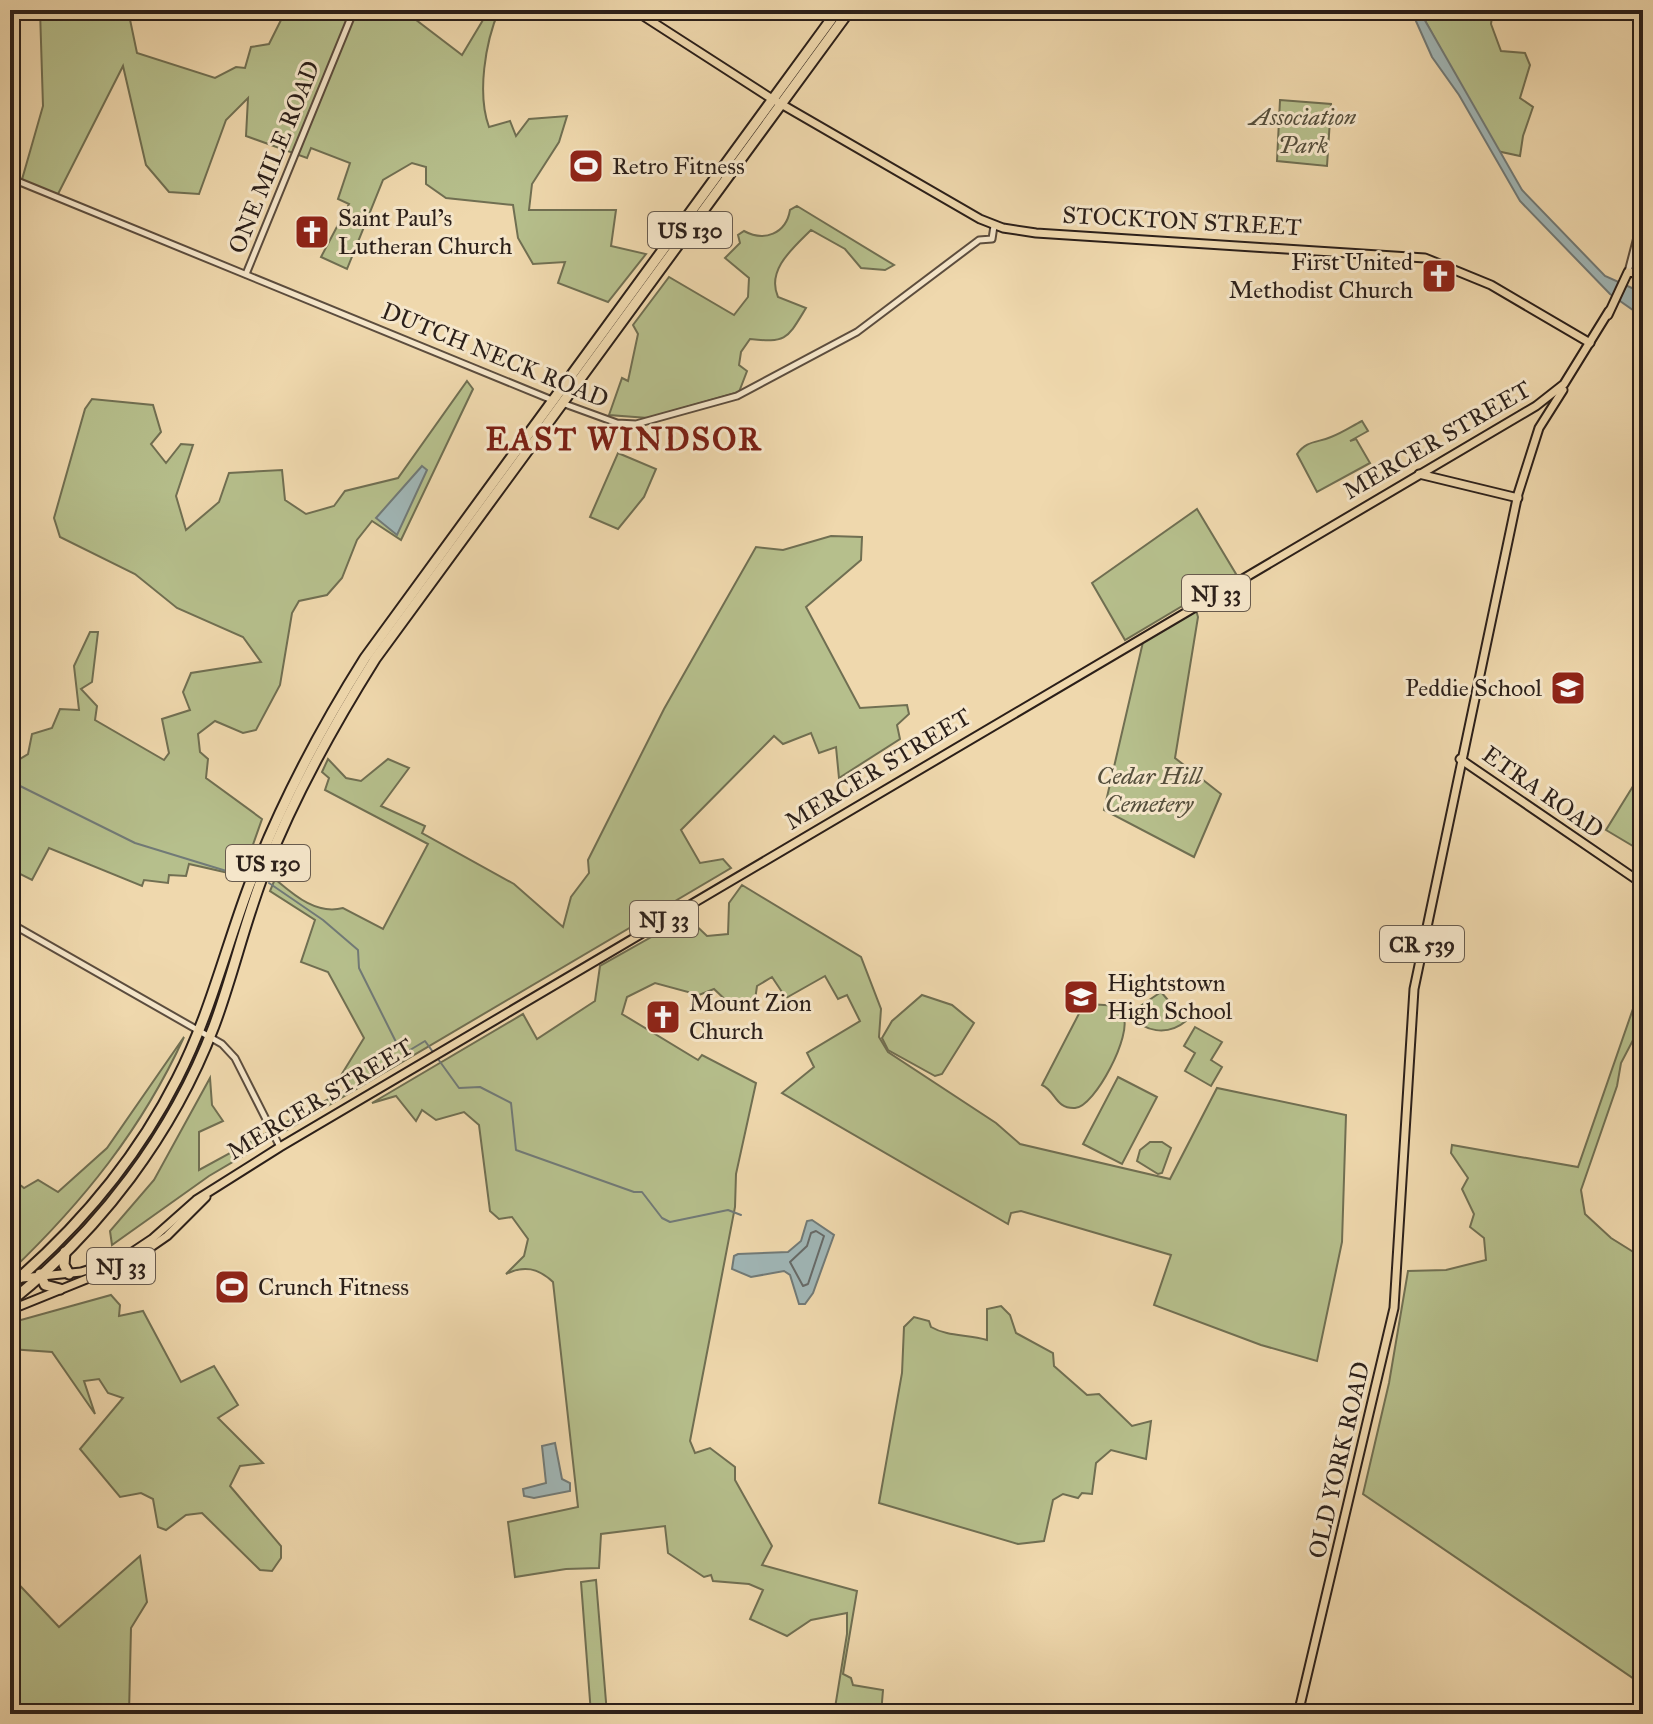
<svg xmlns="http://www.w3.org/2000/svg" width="1653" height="1724" viewBox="0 0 1653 1724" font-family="'IM FELL Great Primer',serif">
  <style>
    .green { fill: #b6bf8c; stroke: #706f52; stroke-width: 2 }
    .water { fill: #a0b6b6; stroke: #717a77; stroke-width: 2 }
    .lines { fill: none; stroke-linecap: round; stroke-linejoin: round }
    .shore { stroke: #666a68; stroke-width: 2 }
    .stream { stroke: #717a77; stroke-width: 2 }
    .minor-casing { stroke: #5c4d3e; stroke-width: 9 }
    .major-casing { stroke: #2b1f19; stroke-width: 11 }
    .highway-casing { stroke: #2b1f19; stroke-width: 13 }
    .minor { stroke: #f5e6ca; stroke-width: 5 }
    .major { stroke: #efd8ad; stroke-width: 7 }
    .highway { stroke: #efd8ad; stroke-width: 9 }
    .labels { text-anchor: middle; stroke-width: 6; stroke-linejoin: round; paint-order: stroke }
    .shield { fill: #f5e6ca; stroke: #685b4e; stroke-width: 2 }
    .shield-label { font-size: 22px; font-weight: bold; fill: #2b1f19 }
    .park-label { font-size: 24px; font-style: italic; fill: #554f3c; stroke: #f5e6ca }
    .street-label { font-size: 24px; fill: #2b1f19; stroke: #f5e6ca }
    .poi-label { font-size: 24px; fill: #2b1f19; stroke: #f5e6ca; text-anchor: start }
    .district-label { font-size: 32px; font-weight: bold; letter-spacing: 2px; fill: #7a1f14; stroke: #f5e6ca }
  </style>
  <rect width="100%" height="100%" fill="#efd8ad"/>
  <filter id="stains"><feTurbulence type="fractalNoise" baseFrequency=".0025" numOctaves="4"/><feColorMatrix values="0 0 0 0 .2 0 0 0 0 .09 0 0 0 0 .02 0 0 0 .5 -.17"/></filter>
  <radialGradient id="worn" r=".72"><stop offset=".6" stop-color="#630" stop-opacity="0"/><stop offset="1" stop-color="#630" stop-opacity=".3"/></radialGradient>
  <!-- green -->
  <g class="green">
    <path d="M40,10H128L137,53L215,78L236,67L245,68L251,47L269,44L286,10H403L462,55L489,10H499C485,43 477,94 489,127L510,121L516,136L529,119L567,116L559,142L532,184L529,210H616L611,246L646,254L608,302L558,283L565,262L533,264L518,238L513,205L446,198L426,184V167L412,163L383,180L347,269L321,257L349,204L338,199L350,163L311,148L307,158L246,136L248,98L226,120L199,194L169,192L146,165L123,66L56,198L21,183L43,106Z"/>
    <path d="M1419,10H1493L1491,24L1501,51L1525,53L1530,65L1520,98L1533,107L1523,136L1520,156L1497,151Z"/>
    <path d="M1280,100L1331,104L1327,166L1277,161Z"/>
    <path d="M797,206L894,265L885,270L861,268L845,249L811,230C793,248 766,270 778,297L806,308C787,339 787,343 750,339L741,352L739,365L747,371L739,392L648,418L609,415L622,378L628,381L638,334L633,325L669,277L734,315L748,297L749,278L725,258L740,243L738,235L744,231C764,242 786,234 790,210Z"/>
    <path d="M467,381L473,389L401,540L372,521L357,540L342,578L327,595L299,601L292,613L280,685L256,730L243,733L215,721L198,734L200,752L208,759L206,778L262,819L242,876L189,864L186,876L169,875L168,883L144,880L142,886L49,848L32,880L10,869V765L28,754L32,734L52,728L60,709L79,710L74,666L90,632H98L92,682L81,689L97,706L95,720L164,760L169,753L162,719L190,710L183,692L191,673L261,662L243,637L177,608L135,574L60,537L54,518L85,409L92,399L153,405L161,432L151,444L166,463L181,444L193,445L176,496L186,530L219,502L229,473L282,470L285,500L306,514L334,506L345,491L398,478Z"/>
    <path d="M1362,421L1368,431L1350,441L1356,439L1370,463L1317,492L1297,454C1307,440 1317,443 1331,437C1342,433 1352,426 1362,421Z"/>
    <path d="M618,453L656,469L644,497L618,529L590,517Z"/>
    <path d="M1197,509L1236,574L1125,640L1092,583Z"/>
    <path d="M831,536L862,537L861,560L806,607L860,708L907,705L909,714L897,725L900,739L839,778L836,747L819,753L811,733L783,744L774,736L681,830L700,863L723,859L731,868L209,1176L112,1245L110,1231L154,1180L210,1078L212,1105L223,1121L199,1132V1170L347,1089L340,1077L364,1038L328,972L301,962L315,920L270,891L275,879C294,895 316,915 343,908L383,929L428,844L325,790L329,778L322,772L328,759L346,778L361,781L388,759L409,768L381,806L425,826L422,833L514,884L563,927L571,897L589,873L588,860L664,709L756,547L783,550Z"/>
    <path d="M1196,610L1198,617L1175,758L1221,794L1194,857L1104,810L1143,642Z"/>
    <path d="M1643,770V852L1606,830Z"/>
    <path d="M742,885L861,957L881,1009L879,1037L888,1052L996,1123L1020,1144L1170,1179L1217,1088L1346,1115L1342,1242L1317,1361L1261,1345L1154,1305L1171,1255L1021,1211L1011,1213L1008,1224L782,1093L814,1067L807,1053L860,1021L847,995L838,999L825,976L786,998L772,977L757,986L754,1007L732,1006L714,989L699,995L655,983L627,997L622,1014L698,1060L702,1055L756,1083L736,1174L735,1207L690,1441L695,1453L710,1448L735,1467V1480L772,1546L762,1565L857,1591L843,1674L851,1678L853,1685L883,1690L881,1714H834L847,1634V1613L811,1620L787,1636L750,1619L763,1590L749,1584L713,1581L711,1575L704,1577L668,1553L665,1526L601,1534L599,1568L566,1569L515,1577L508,1522L578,1507L553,1282C538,1268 524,1265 506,1274L524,1256L528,1239L512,1217L499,1219L490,1211L479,1125L464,1112L436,1120L422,1110L416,1121L396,1096L372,1103L523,1014L537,1039L595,1001L600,966L687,917L707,936L728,934L729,903Z"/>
    <path d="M1643,980V1021L1621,1063L1617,1086L1581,1190L1585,1214L1611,1238L1643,1258V1685L1363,1494L1389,1383L1408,1271L1446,1270L1486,1260L1484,1238L1470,1227L1474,1214L1462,1189L1468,1178L1451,1153L1452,1145L1578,1167Z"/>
    <path d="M1161,992L1186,1021C1168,1036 1143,1033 1130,1013Z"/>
    <path d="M922,995L952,1005L974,1023L942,1074L935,1076L888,1050L882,1038L892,1021Z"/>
    <path d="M1085,1002C1098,1009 1113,998 1123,1016C1133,1033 1095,1107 1075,1108C1055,1109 1056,1091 1042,1085Z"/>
    <path d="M1195,1027L1222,1042L1211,1060L1222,1067L1211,1086L1185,1071L1195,1053L1184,1046Z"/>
    <path d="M184,1037C142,1129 83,1202 10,1272V1177L24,1188L38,1180L58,1192L107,1148Z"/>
    <path d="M1118,1077L1157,1097L1122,1164L1083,1144Z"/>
    <path d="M1150,1142H1162L1171,1148L1162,1173L1158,1174L1137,1161L1140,1150Z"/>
    <path d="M111,1295L120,1305L119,1316L143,1311L181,1382L214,1366L238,1405L218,1418L263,1463L240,1466L230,1486L281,1546V1558L272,1571L260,1570L202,1513L186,1515L166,1530L158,1527L153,1499L141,1493L120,1497L80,1449L123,1398L108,1393L99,1379L84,1381L95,1414L52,1352L10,1349V1323Z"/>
    <path d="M1001,1306L1010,1315L1016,1333L1053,1353L1054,1366L1087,1395L1099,1394L1132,1426L1151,1421L1146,1459L1111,1450L1096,1463L1092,1494L1082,1493L1078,1498L1063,1494L1053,1500L1044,1541L1018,1544L879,1503L902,1373L904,1327L914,1317L929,1321L931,1327C948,1337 968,1334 987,1340V1309Z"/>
    <path d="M140,1556L147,1602L131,1628L129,1714H60L10,1705V1575L59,1627Z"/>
    <path d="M596,1580L607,1714H591L581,1582Z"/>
  </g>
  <!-- water -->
  <g class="water">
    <path d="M1411,10H1419L1522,190L1605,276L1643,293V317L1610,294L1520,201L1459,95L1432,57Z"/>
    <path d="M422,466L427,470L397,535L376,518Z"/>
    <path d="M812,1220L834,1235L813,1293L805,1304H799L790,1275L784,1271L751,1277L732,1269L734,1256L738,1254L788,1252L801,1241L807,1221Z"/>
    <path d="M555,1443L562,1479L570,1483V1491L534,1498L524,1496L523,1489L546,1483L542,1446Z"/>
  </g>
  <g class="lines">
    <!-- shore -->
    <path class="shore" d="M816,1231L824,1236L808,1284L803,1286L790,1262L807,1246L811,1233Z"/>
    <!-- stream -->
    <g class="stream">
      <path d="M10,781L135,843L246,877"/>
      <path d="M269,883L323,920L358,950L359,968L396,1042L405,1053L425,1041L459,1088L480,1087L511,1103L516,1150L634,1192H642L662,1218L670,1222L728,1210L741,1215"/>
    </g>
    <defs>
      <g id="minor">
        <path d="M10,178L552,400"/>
        <path d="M1628,272L1643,214"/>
        <path d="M246,274L354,10"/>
        <path d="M562,403L617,423L636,424L737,396L857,332L979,240L992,239L994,226"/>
        <path d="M10,923L222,1044L235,1058L280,1147"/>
        <path d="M10,1708L46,1714"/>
      </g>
      <g id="major">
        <path d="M634,10L769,97L980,219L1003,228L1036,233L1425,258L1491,285L1590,343"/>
        <path d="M1608,315L1628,272L1643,274"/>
        <path d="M1419,474L1518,498"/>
        <path d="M1460,759L1643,884"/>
        <path d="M22,1278L81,1272L122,1259L152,1239L196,1200L280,1147L1536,406L1564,384L1609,311"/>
        <path d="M10,1310L131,1261L167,1236L206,1197"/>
        <path d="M1298,1714L1394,1308L1414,989L1518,494L1539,428L1563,390"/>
      </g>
      <g id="highway">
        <path d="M65,1252L64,1265L69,1274"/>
        <path d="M40,1274L45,1285L60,1289"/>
        <path d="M10,1286C78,1228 136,1160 177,1079C209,1017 225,950 249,886C280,805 319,731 365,658L838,10"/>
        <path d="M10,1302C100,1230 173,1134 214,1026C233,975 245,921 265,870C294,796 333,726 375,659L850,10"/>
      </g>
    </defs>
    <!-- minor casing -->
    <use href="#minor" class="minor-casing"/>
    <!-- major casing -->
    <use href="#major" class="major-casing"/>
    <!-- highway casing -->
    <use href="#highway" class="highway-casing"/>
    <!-- minor -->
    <use href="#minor" class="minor"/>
    <!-- major -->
    <use href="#major" class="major"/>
    <!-- highway -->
    <use href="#highway" class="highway"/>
  </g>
  <!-- icons -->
  <defs>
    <symbol id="stadium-square" viewBox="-11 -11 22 22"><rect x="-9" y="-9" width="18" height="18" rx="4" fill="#8f2418" stroke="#f5e6ca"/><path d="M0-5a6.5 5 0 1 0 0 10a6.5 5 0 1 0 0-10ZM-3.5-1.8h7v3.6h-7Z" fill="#fff"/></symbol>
    <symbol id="church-square" viewBox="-11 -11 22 22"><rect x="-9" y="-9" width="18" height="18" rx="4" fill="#8f2418" stroke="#f5e6ca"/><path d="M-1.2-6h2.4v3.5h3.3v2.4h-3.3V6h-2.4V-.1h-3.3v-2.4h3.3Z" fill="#fff"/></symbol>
    <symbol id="school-square" viewBox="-11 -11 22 22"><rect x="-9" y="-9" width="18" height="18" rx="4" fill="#8f2418" stroke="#f5e6ca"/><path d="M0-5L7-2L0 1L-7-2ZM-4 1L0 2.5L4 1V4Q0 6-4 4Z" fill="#fff"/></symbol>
  </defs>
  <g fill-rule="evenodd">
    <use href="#stadium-square" x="566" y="146" width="40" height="40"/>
    <use href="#church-square" x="292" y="212" width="40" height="40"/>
    <use href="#church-square" x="1419" y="256" width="40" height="40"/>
    <use href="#school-square" x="1548" y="668" width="40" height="40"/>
    <use href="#school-square" x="1061" y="977" width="40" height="40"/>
    <use href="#church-square" x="643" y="997" width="40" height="40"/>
    <use href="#stadium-square" x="212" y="1267" width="40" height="40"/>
  </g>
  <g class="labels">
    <!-- shield labels -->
    <g class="shield">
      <rect x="648" y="212" width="84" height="36" rx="6"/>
      <rect x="1182" y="575" width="68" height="36" rx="6"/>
      <rect x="226" y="845" width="84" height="36" rx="6"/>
      <rect x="630" y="901" width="68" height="36" rx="6"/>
      <rect x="1380" y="926" width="84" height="36" rx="6"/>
      <rect x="87" y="1248" width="68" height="36" rx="6"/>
    </g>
    <g class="shield-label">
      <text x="690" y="238">US 130</text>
      <text x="1216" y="601">NJ 33</text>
      <text x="268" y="871">US 130</text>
      <text x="664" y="927">NJ 33</text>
      <text x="1422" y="952">CR 539</text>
      <text x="121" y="1274">NJ 33</text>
    </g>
    <!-- park labels -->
    <g class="park-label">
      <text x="1303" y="125">Association<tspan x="1303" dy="28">Park</tspan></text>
      <text x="1149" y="784">Cedar Hill<tspan x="1149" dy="28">Cemetery</tspan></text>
    </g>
    <!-- street labels -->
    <g class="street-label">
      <text transform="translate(274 157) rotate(-68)" y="8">ONE MILE ROAD</text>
      <text transform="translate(1182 221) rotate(3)" y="8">STOCKTON STREET</text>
      <text transform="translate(495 355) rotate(22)" y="8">DUTCH NECK ROAD</text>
      <text transform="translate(1437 440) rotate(-30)" y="8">MERCER STREET</text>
      <text transform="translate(878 769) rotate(-31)" y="8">MERCER STREET</text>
      <text transform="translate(1543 792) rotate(35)" y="8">ETRA ROAD</text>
      <text transform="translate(320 1099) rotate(-31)" y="8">MERCER STREET</text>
      <text transform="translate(1339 1460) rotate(-77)" y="8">OLD YORK ROAD</text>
    </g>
    <!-- poi labels -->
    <g class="poi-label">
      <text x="612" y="174">Retro Fitness</text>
      <text x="338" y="226">Saint Paul's<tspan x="338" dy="28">Lutheran Church</tspan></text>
      <text x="1413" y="270" text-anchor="end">First United<tspan x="1413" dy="28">Methodist Church</tspan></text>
      <text x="1542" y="696" text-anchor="end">Peddie School</text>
      <text x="1107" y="991">Hightstown<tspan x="1107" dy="28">High School</tspan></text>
      <text x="689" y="1011">Mount Zion<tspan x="689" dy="28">Church</tspan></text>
      <text x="258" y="1295">Crunch Fitness</text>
    </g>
    <!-- district labels -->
    <g class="district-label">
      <text x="624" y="450">EAST WINDSOR</text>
    </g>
  </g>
  <!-- margin -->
  <rect width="1653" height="1724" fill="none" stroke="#efd8ad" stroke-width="40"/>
  <rect x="12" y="12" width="1629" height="1700" fill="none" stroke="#2b1f19" stroke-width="4"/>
  <rect x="20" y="20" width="1613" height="1684" fill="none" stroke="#2b1f19" stroke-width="2"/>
  <rect width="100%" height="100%" filter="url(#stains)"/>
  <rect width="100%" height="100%" fill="url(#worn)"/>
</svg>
